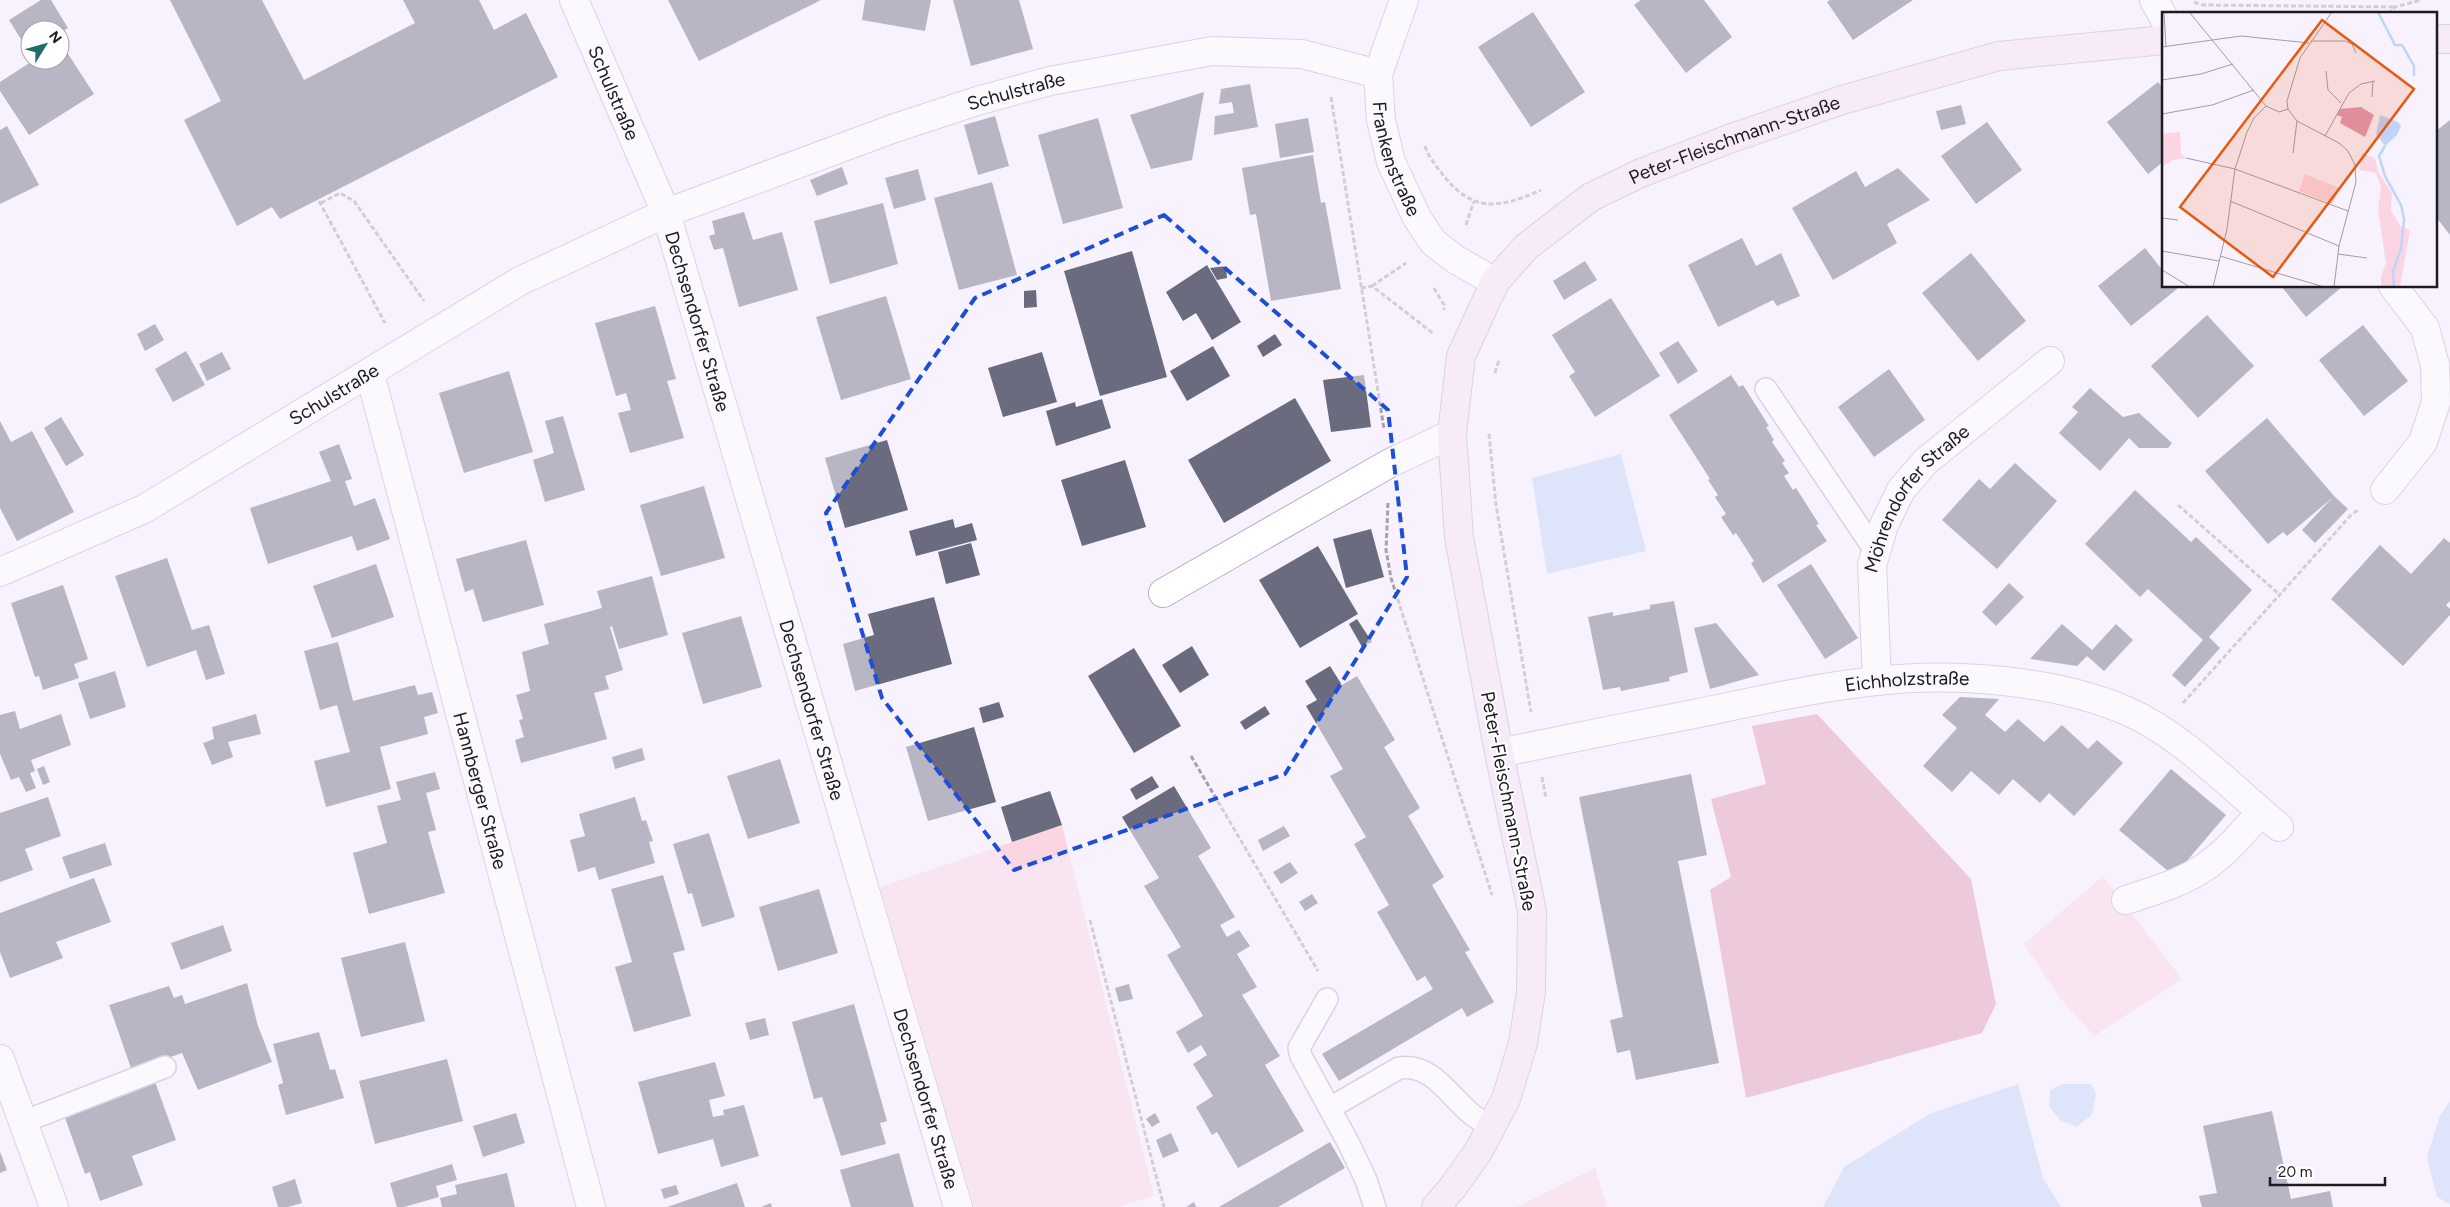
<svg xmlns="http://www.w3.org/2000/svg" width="2450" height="1207" viewBox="0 0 2450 1207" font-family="Figtree,sans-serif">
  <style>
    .green { fill: #fbd6e2 }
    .forest { fill: #e098b3 }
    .water { fill: #bed5f9 }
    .building { fill: #6a6b7e }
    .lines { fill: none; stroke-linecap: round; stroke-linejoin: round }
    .lane-casing { stroke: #b7aec1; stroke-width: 24 }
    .street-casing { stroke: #b7aec1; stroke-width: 30 }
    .secondary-casing { stroke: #b7aec1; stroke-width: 30 }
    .path { stroke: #a6a1ab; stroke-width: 3; stroke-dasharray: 5 2.5; stroke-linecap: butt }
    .lane { stroke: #fff; stroke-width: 21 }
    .street { stroke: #fff; stroke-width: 28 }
    .secondary { stroke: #f5e1f3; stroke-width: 28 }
    .marked { fill: none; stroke: #1d4ed8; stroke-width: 4; stroke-dasharray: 10 6; stroke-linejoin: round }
    .labels { text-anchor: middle; stroke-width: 4; stroke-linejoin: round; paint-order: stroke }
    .street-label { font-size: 19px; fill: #1e1a21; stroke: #fff }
    .inset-river { fill: none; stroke: #bed5f9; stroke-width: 2.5 }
    .inset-road { fill: none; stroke: #a19ca6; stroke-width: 1 }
    .view { fill: #e8590c; fill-opacity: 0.15; stroke: #e8590c; stroke-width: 2.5 }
    .inset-edge { fill: none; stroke: #1e1a21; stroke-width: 2.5 }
  </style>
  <rect width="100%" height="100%" fill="#f8f2fe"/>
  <!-- green -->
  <g class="green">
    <path d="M1062,825L1154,1196L1117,1207H974L880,887Z"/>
    <path d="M2103,876L2182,979L2094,1036L2060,998L2024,944Z"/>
    <path d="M1595,1168L1607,1207H1517Z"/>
  </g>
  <!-- forest -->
  <path class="forest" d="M1817,714L1971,879L1996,1004L1982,1033L1746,1098L1710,890L1731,877L1711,799L1766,784L1752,726Z"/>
  <!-- water -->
  <g class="water">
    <path d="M1621,454L1646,551L1547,574L1532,478Z"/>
    <path d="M2018,1084L2043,1178L2061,1207H1823L1844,1167L1931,1113Z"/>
    <path d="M2062,1084H2091L2096,1094L2092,1115L2076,1127L2060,1120L2049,1106L2050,1090Z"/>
    <path d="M2450,1101V1204L2437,1197L2427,1157L2439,1118Z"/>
  </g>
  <!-- building -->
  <g class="building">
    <path d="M41,0H51L68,28L60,33V30H30V54L9,20Z"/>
    <path d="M170,0H262L304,80L415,23L403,0H479L494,30L526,13L558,77L280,219L272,207L237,226L184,120L221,101Z"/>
    <path d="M668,0H821L699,61Z"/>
    <path d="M865,0H931L925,31L862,20Z"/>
    <path d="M953,0H1019L1033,49L971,66Z"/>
    <path d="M1641,0H1704L1732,37L1686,73L1634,5Z"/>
    <path d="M1830,0H1913L1853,40L1827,2Z"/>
    <path d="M1533,12L1585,92L1531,127L1478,47Z"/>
    <path d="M61,43L94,94L29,135L0,91V82L34,60H60Z"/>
    <path d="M2158,82L2164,89V161L2148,174L2107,122Z"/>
    <path d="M1250,84L1258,127L1214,135L1215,116L1234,113L1232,102L1219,104L1221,89Z"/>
    <path d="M1204,92L1192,160L1151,169L1130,115Z"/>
    <path d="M1961,105L1966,124L1941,130L1936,111Z"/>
    <path d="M995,116L1009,166L978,175L964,125Z"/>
    <path d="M1098,118L1123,208L1063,224L1038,135Z"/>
    <path d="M1308,118L1314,152L1280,158L1275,124Z"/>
    <path d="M2450,120V235L2436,217V131Z"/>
    <path d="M1987,122L2022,170L1976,204L1941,156Z"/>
    <path d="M7,126L39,185L0,204V130Z"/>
    <path d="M1313,155L1321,203L1325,202L1341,289L1271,301L1256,214L1250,215L1242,168Z"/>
    <path d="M842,167L848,184L817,196L810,180Z"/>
    <path d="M1898,168L1930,200L1887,224L1897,243L1833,280L1792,208L1856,171L1865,187Z"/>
    <path d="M918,169L926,200L894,209L885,178Z"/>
    <path d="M992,182L1017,275L959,290L934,198Z"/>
    <path d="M883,203L898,264L830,284L814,221Z"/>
    <path d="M744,212L753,240L782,232L798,290L739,307L723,248L714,250L709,236L715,234L712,221Z"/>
    <path d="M1742,238L1756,266L1781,253L1800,296L1777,306L1773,300L1718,327L1688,265Z"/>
    <path d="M2145,248L2164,272V286H2175L2177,289L2131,326L2098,286Z"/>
    <path d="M1132,251L1167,377L1100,396L1064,271Z"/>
    <path d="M1971,253L2026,321L1978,361L1922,293Z"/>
    <path d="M1585,261L1597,280L1564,300L1553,281Z"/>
    <path d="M1207,265L1241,322L1212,340L1196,313L1183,321L1166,292Z"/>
    <path d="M1226,266L1227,278L1217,280L1210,268Z"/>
    <path d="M2281,286H2343L2306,317Z"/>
    <path d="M1036,290L1037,307L1024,308V291Z"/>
    <path d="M886,296L911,379L841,400L816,317Z"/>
    <path d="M1611,298L1660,376L1595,417L1569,376L1575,372L1552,335Z"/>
    <path d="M655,306L676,379L667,381L684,438L630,453L618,413L631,410L626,393L616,396L595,323Z"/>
    <path d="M2207,315L2254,366L2198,418L2151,366Z"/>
    <path d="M155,324L164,340L145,351L137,334Z"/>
    <path d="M2363,325L2408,381L2364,416L2319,360Z"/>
    <path d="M1275,334L1282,345L1263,357L1257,346Z"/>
    <path d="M1678,341L1698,371L1678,384L1659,353Z"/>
    <path d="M1213,346L1230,376L1187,401L1170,371Z"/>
    <path d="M186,351L205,385L173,402L155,369Z"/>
    <path d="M222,352L231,369L207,381L199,364Z"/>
    <path d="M1042,352L1057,402L1003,417L988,368Z"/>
    <path d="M1889,369L1925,420L1874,457L1838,407Z"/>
    <path d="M509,371L533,452L464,473L439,393Z"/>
    <path d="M1364,375L1371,427L1331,432L1323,380Z"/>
    <path d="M1731,375L1739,387L1743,385L1769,426L1766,427L1774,440L1772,442L1785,461L1782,463L1789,473L1784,476L1793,490L1796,488L1819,524L1816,525L1827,541L1763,583L1751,563L1754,561L1736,533L1733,535L1721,517L1726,514L1715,497L1718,495L1708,480L1710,479L1669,415Z"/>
    <path d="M2090,388L2123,417L2139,413L2172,443L2168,448H2139L2129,438L2100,471L2059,433L2078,412L2072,407Z"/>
    <path d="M1295,398L1331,461L1224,523L1188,460Z"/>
    <path d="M1102,399L1111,428L1056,446L1046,411L1075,402L1076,407Z"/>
    <path d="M563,416L585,490L545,502L533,460L554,453L545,421Z"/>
    <path d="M61,417L84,455L66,466L44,428Z"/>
    <path d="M2267,418L2334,496L2348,509L2315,543L2302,530L2332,498L2287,536L2283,532L2268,544L2205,471Z"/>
    <path d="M0,421L11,442L32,431L74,512L17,541L0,508Z"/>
    <path d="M887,440L908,510L845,528L825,458Z"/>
    <path d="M339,444L352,479L345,481L354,506L375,498L390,539L357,551L352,536L268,564L250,508L331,481L319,452Z"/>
    <path d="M1125,460L1146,527L1082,546L1061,480Z"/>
    <path d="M2015,463L2057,501L1997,569L1942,520L1979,479L1990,489Z"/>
    <path d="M704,486L725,558L661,576L640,505Z"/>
    <path d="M2135,490L2191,542L2196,537L2252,590L2209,637L2220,648L2185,687L2172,675L2203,640L2148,589L2140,597L2085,544Z"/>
    <path d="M953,519L955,528L972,523L977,540L916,556L909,531Z"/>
    <path d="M1371,529L1384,577L1346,588L1333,539Z"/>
    <path d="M2444,538L2450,543V601L2446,605L2450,609V615L2403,666L2331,599L2380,545L2411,574Z"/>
    <path d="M526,540L544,605L483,622L473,589L465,592L456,559Z"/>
    <path d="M971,543L980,575L946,584L938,552Z"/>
    <path d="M1318,546L1358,614L1300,648L1259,580Z"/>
    <path d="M167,558L192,630L209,625L225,674L206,680L196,650L147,667L115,576Z"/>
    <path d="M376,564L394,617L332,638L313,586Z"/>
    <path d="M1811,564L1858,638L1825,659L1777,585Z"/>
    <path d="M652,576L668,635L619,649L612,626L610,627L623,670L605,676L609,689L594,693L607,739L521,763L515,740L524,737L519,720L523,719L516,695L530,691L522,652L549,644L544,624L602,608L597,591Z"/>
    <path d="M2009,583L2024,597L1996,626L1982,612Z"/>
    <path d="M63,585L88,659L74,664L79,678L43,690L39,676L35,677L11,603Z"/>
    <path d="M934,597L952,664L855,691L843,644L874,635L868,614Z"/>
    <path d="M1674,601L1688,672L1669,677L1670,681L1621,691L1620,687L1603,690L1588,617L1613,612V616L1650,609V605Z"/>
    <path d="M741,616L762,687L703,704L682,633Z"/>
    <path d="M1357,619L1372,642L1362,647L1349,624Z"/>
    <path d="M1716,623L1759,675L1710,689L1694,628Z"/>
    <path d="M2062,624L2092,650L2116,624L2133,640L2104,671L2087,656L2077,666L2030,659Z"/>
    <path d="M338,642L353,701L415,685L418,695L432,692L438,713L424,717L428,734L380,747L391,789L326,807L314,761L350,752L337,705L320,710L304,651Z"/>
    <path d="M1192,646L1209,675L1180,693L1162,665Z"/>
    <path d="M1134,648L1181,726L1134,753L1088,676Z"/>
    <path d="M1330,666L1342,685L1357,676L1395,740L1384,747L1420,808L1408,816L1444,877L1432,885L1470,950L1465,952L1494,1002L1467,1017L1462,1008L1339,1081L1322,1054L1433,989L1425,976L1417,981L1377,912L1389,905L1354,844L1366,837L1330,776L1343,769L1306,706L1317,700L1305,681Z"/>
    <path d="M115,671L126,707L90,719L78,683Z"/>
    <path d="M1960,697L1999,699L1985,715L2005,732L2018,719L2044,742L2062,725L2088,749L2097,740L2123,763L2074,816L2049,793L2040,803L2013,779L1999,795L1971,771L1952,792L1923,766L1957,728L1942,715Z"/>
    <path d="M999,702L1004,717L983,723L979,708Z"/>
    <path d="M1265,706L1270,714L1245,730L1240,722Z"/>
    <path d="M15,711L20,729L61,714L71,745L31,760L35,771L30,773L36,788L26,792L19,777L11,780L0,754V715Z"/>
    <path d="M256,714L261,734L228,742L233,757L212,765L203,743L214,739L212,727Z"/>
    <path d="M974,727L996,802L928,821L906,747Z"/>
    <path d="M642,748L645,760L615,769L612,757Z"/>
    <path d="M780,759L800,823L748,839L727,776Z"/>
    <path d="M44,766L50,782L43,785L37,769Z"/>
    <path d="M2171,769L2226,815L2174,876L2119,830Z"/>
    <path d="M435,772L440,789L426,793L436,830L428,832L445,893L369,914L353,853L387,843L377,806L401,800L396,782Z"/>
    <path d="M1691,774L1707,855L1678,861L1719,1063L1636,1080L1630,1050L1617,1053L1610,1020L1623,1017L1579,797Z"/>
    <path d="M1152,776L1159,787L1136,800L1130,789Z"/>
    <path d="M1174,786L1211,848L1198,856L1235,917L1220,925L1227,937L1239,930L1250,946L1237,954L1257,987L1242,995L1280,1056L1265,1065L1304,1131L1238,1168L1217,1132L1212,1135L1196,1107L1213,1096L1193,1064L1207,1055L1201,1045L1188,1053L1176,1032L1203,1016L1167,955L1181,947L1144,886L1159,878L1122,817Z"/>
    <path d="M1050,791L1062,825L1012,842L1001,807Z"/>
    <path d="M48,797L61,836L25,849L33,870L0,882V813Z"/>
    <path d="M635,797L642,821L646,820L653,841L649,842L655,863L599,880L595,867L578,872L570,840L585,836L579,814Z"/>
    <path d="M1284,826L1290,836L1263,851L1258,840Z"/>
    <path d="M709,833L735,917L702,927L692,893L688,894L673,844Z"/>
    <path d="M105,843L112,865L70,879L62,857Z"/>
    <path d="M1290,862L1298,873L1281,884L1273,872Z"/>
    <path d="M663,875L685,950L673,953L691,1016L634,1032L615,967L632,962L611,889Z"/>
    <path d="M94,878L111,922L56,942L63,958L10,978L0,952V913Z"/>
    <path d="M819,889L838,953L778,971L759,907Z"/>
    <path d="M1312,894L1318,903L1305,911L1299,902Z"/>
    <path d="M223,925L232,951L181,970L171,943Z"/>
    <path d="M405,942L425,1021L361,1037L341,958Z"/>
    <path d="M247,983L258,1026L272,1062L198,1090L182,1053L132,1071L109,1005L169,986L174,998L182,995L185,1004Z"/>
    <path d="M1129,984L1133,999L1119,1002L1115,988Z"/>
    <path d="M854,1004L887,1121L880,1123L886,1144L841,1156L822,1097L814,1099L792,1022Z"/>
    <path d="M765,1018L769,1035L750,1040L745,1023Z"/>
    <path d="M319,1032L330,1070L335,1069L344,1098L286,1115L278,1085L283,1083L273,1044Z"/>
    <path d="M447,1059L463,1121L375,1144L359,1081Z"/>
    <path d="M715,1062L725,1096L709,1100L713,1117L724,1115L723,1110L744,1105L759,1156L721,1167L713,1139L658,1154L638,1082Z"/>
    <path d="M154,1079L176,1140L132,1156L143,1185L100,1201L90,1172L85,1174L63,1112Z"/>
    <path d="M2272,1111L2291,1199L2330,1191L2333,1207H2202L2199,1196L2217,1193L2203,1126Z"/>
    <path d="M516,1113L525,1143L483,1157L473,1126Z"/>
    <path d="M1155,1113L1160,1122L1152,1127L1146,1119Z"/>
    <path d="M1171,1133L1179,1151L1163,1158L1156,1140Z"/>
    <path d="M1330,1142L1345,1168L1278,1207H1219Z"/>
    <path d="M0,1152L7,1170L0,1173Z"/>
    <path d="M899,1153L914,1207H851L840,1170Z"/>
    <path d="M452,1164L457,1180L436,1186L439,1197L404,1207H397L390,1183Z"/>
    <path d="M507,1173L515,1207H442L440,1198L457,1194L455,1185Z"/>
    <path d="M295,1179L302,1203L288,1207H278L272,1187Z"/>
    <path d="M737,1183L745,1207H667Z"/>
    <path d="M676,1185L679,1194L664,1199L661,1189Z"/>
    <path d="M1194,1202L1196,1207H1186Z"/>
    <path d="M771,1203L772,1207H761Z"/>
  </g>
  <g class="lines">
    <defs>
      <g id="lane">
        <path d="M1766,389L1876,552"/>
        <path d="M1327,999L1299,1048L1301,1056L1349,1144L1366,1180L1375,1207"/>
        <path d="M1330,1108L1399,1068C1431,1063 1448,1094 1470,1113C1477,1119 1486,1123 1493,1128"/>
        <path d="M23,1122L165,1067"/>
      </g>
      <g id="street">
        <path id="s1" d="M574,0L666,213L958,1207"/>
        <path id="s2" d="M1404,0L1378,74L1381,120L1391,162L1417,218L1433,242L1455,259L1495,282"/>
        <path d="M2154,0L2164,18"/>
        <path id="s3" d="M370,374L591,1207"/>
        <path d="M2385,490L2423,442L2436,402L2435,365L2425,328L2393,286"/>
        <path id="s4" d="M0,572L144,509L520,281L666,213L892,129L977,101L1050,81L1212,51L1302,54L1378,74"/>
        <path d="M1163,593L1390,463L1452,434"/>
        <path id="s5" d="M1877,681L1872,565L1884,525L1901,490L1926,461L2050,361"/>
        <path id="s6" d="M1499,753C1566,739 1632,726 1699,713C1757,701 1817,687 1876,681C1953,672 2055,680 2127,711C2182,735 2232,788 2279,827"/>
        <path d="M2126,900C2153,891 2182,883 2205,867C2227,852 2244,831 2261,812"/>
        <path d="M0,1059L54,1207"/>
      </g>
      <g id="secondary">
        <path d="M2436,39H2450"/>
        <path id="s7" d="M1436,1207L1453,1187L1478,1152L1506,1099L1523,1043L1531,992L1532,911L1499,753L1459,537L1452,434L1461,356L1495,282L1526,247L1591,197L1641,173L1729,139L1842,100L1999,56L2164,40"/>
      </g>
    </defs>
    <!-- lane casing -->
    <use href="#lane" class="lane-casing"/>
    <!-- street casing -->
    <use href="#street" class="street-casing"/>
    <!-- secondary casing -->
    <use href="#secondary" class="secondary-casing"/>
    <!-- path -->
    <g class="path">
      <path d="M2194,2L2203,5L2395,7"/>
      <path d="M2388,14L2395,7L2421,0"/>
      <path d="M1331,97L1384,429"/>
      <path d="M1425,146C1428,156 1436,166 1443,175C1474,214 1500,208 1541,190"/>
      <path d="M319,201L385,323"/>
      <path d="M321,203L340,193L354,201L424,301"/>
      <path d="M1466,225L1474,201"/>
      <path d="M1372,286L1406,263"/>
      <path d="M1361,288L1372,286L1434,334"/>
      <path d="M1434,288L1444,305V310"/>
      <path d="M1495,373L1499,360"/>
      <path d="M1489,434L1496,505L1531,712"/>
      <path d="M1388,503L1386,550L1391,578L1492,895"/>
      <path d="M2178,505L2280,595"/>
      <path d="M2183,703L2351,515L2358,510"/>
      <path d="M1191,756L1318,971"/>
      <path d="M1542,777L1546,798"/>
      <path d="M1090,920L1164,1207"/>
    </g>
    <!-- lane -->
    <use href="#lane" class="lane"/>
    <!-- street -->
    <use href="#street" class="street"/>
    <!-- secondary -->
    <use href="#secondary" class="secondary"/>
  </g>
  <!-- marked area -->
  <path d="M0 0H2450V1207H0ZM1164,215L1388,410L1407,577L1285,774L1014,870L882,698L826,513L975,298Z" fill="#f8f2fe" fill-opacity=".55" fill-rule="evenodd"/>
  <path class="marked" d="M1164,215L1388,410L1407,577L1285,774L1014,870L882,698L826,513L975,298Z"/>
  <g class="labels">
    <!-- street labels -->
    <g class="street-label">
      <text dy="7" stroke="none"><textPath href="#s4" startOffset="1129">Schulstraße</textPath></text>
      <text dy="7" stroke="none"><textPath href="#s1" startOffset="101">Schulstraße</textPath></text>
      <text dy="7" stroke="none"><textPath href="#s7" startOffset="1248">Peter-Fleischmann-Straße</textPath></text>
      <text dy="7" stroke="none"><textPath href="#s2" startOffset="166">Frankenstraße</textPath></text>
      <text dy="7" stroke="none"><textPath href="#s1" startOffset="345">Dechsendorfer Straße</textPath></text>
      <text dy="7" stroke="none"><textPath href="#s4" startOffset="379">Schulstraße</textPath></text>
      <text dy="7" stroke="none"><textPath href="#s5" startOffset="198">Möhrendorfer Straße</textPath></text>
      <text dy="7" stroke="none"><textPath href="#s6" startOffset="415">Eichholzstraße</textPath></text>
      <text dy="7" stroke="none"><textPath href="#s1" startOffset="750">Dechsendorfer Straße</textPath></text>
      <text dy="7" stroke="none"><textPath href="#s3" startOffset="431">Hannberger Straße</textPath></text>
      <text transform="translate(1509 801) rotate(79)" y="7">Peter-Fleischmann-Straße</text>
      <text dy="7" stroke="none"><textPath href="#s1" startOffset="1155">Dechsendorfer Straße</textPath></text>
    </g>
  </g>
  <!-- overview -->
  <g transform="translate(2162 12)">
    <rect width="275" height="275" fill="#f8f2fe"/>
    <path d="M18,120L19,142L24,146L11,148L0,155V122ZM200,141L213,146L216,160L230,181L229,198L238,214L248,218L238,275H219V264L224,252L216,198L219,175L214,161L197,158ZM143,162L177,176L171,192L137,179Z" fill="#fbd6e2"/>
    <path d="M199,95L212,103L203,125L178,111L180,105L175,103L178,97Z" fill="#e098b3"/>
    <path d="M218,103L236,110L239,114L235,123L223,134L214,122Z" fill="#bed5f9"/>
    <path class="inset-river" d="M216,0L233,33H240L252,54V64M223,134L217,144L223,164L239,193L242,207L239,237L231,259L232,275"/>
    <path class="inset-road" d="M2,0L4,35M170,0L138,46L125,89L126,97L135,109L177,131L186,139L193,153L194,170L177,234L172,275M28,1L104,94L117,100L126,97M149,29H183L190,32L194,41M0,35L79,24L147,31M164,59L166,78L179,91M0,68L39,62L71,52M210,85L211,69M0,102L50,93L92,78M163,124L187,81L199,72L213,69M131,141L135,109M24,146L73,157L186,199M68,189L177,234M0,206L16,208M0,239L57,249M176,242L205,246M58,244L162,275M0,258L28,275M51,275L65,217L73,157L85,120L92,106L104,94"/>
    <path class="view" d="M160,8L252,77L111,265L18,195Z"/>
    <rect width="275" height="275" class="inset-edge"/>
  </g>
  <!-- north arrow -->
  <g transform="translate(45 45) rotate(53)"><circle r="24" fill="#ffffff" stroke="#a5a3a6"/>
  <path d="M0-4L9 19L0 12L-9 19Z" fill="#246d67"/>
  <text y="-8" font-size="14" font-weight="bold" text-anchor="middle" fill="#1e1a21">N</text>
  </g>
  <!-- scale -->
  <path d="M2270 1177v8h115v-8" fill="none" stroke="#1e1a21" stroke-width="2.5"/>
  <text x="2278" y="1177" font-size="15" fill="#1e1a21" stroke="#ffffff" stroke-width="4" paint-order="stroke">20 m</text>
</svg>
